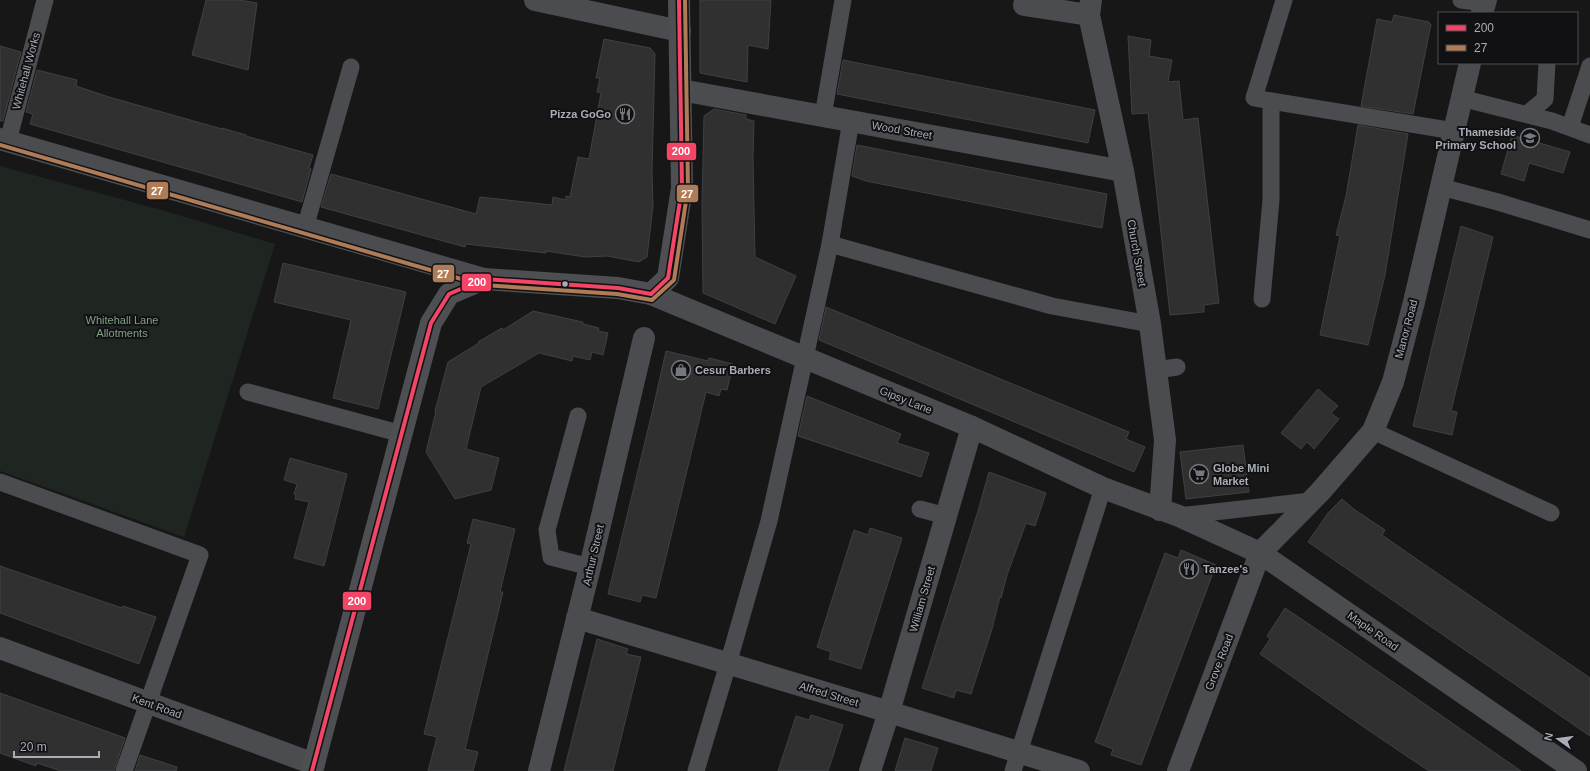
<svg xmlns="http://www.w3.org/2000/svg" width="1590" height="771" viewBox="0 0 1590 771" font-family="Helvetica,sans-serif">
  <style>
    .green { fill: #1f2621 }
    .building { fill: #303031; stroke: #3f4043 }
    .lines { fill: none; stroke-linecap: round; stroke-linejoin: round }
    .lane { stroke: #4b4c50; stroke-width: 17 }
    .street { stroke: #4b4c50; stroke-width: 22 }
    .primary { stroke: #4e4f52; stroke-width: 22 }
    .bus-1-casing { stroke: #111113; stroke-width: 7 }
    .bus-2-casing { stroke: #111113; stroke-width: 7 }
    .bus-1 { stroke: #f34667; stroke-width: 4 }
    .bus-2 { stroke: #b07c57; stroke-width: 4 }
    .bus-dot { fill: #a9adb7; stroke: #111113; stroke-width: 1.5 }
    .labels { text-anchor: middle; stroke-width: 4; stroke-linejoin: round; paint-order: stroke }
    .street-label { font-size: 11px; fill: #a9adb7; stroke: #111113 }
    .poi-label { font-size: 11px; font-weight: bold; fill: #a9adb7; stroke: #111113; text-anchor: start }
    .park-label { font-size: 11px; fill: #81a184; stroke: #111113 }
    .line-badge { stroke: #111113; stroke-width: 1.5 }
    .badge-label { font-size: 11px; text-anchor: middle; font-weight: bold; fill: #fff }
  </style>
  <rect width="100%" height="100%" fill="#171717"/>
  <!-- green -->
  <path class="green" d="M0,166L172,213L275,244L184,537L0,471Z"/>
  <!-- building -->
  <g class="building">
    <path d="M206,0H239L257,3L248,70L192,55Z"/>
    <path d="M700,0H771L768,49L748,45L747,82L700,73Z"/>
    <path d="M1394,15L1429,22V24H1431L1413,114L1361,106L1377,19L1392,22Z"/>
    <path d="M1128,36L1151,40L1149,56L1172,60L1168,82L1179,81L1183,120L1198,118L1219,303L1204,305V312L1170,315L1148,113L1132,114Z"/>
    <path d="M604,39L650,48L655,54L652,171L653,206L647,257L639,262L607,256L585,257L546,251V253L466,244L465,247L321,207L331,174L476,214L480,197L552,205L553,197L566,200V196L570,197L578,157L589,159L601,93L597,92L600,78H596Z"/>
    <path d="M0,46L21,52L3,121H0Z"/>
    <path d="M843,60L1095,110L1088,143L837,94Z"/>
    <path d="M37,70L77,80L76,86L109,97L222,129V128L246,135V136L313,155L309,168L311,169L302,202L30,124L33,114L26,112Z"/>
    <path d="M714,109L746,115V119L754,121L753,157L755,257L796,276L775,324L703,293L702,203L704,116Z"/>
    <path d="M1358,125L1408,134L1385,275L1368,345L1320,335L1340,236L1336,235L1346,196Z"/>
    <path d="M1512,135L1570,152L1563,173L1529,163L1524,181L1501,174Z"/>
    <path d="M857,145L1107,194L1102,228L866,181L852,176Z"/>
    <path d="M1461,226L1493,237L1451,411L1457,412L1452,435L1413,426Z"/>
    <path d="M283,263L406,292L378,409L333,398L351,320L274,302Z"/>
    <path d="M826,307L1129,432L1126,439L1145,447L1134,472L819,340Z"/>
    <path d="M533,311L583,322V324L599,328L598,331L608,333L603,355L592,352L590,360L573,356L572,361L539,353L481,387L466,449L499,458L491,490L455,499L426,452L436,411H435L448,362L479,343L478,342L502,328L503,330Z"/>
    <path d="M666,351L708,361L709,358L733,364L727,390L721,389L719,396L706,392L656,598L642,595L640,602L608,594L652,413Z"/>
    <path d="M1318,389L1338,406L1331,413L1339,419L1314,449L1307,442L1301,449L1281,433Z"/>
    <path d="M807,396L901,434L897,443L929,453L921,477L798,436Z"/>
    <path d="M1243,445L1249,492L1186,499L1180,452Z"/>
    <path d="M290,458L347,474L324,566L294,558L309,502L295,499L296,495L294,494L297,484L284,480Z"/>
    <path d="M989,472L1046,493L1035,526L1026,523L1007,575L1001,598L1000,597L992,629L971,694L956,690L954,698L922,688L978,511Z"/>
    <path d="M1342,499L1355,510L1385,530L1382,535L1418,560L1590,678V736L1308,542L1328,513Z"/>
    <path d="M473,519L515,529L500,592H503L465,749L478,752L473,771H428L437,737L424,734L471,544L467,543Z"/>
    <path d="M870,528L902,538L861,669L829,659L831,652L817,647L854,530L868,535Z"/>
    <path d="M1181,550L1216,565L1141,765L1111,755L1113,749L1095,742L1165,553L1178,558Z"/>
    <path d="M0,566L87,596L122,608L123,606L156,617L139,664L0,613Z"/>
    <path d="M1285,608L1337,643L1521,771H1429L1368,730L1260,654L1270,639L1267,636Z"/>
    <path d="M597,639L628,649L626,654L641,657L613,771H564Z"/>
    <path d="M0,693L125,738L114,771H61L37,763L36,766L0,753Z"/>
    <path d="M811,715L843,725L828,771H778L796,716L809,720Z"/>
    <path d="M905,738L938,748L931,771H895Z"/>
    <path d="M140,755L177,767L176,771H135Z"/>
  </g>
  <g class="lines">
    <!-- lane -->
    <g class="lane">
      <path d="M1461,0L1484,3"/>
      <path d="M1461,98L1552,121L1590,135"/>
      <path d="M1271,101L1254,98L1284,0"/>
      <path d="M1527,114L1545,99L1547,63"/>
      <path d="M823,116L843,0"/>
      <path d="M1570,127L1590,66"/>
      <path d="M8,141L45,0"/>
      <path d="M1441,187L1498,202L1590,230"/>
      <path d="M305,228L351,67"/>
      <path d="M830,244L1052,306L1150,324"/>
      <path d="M1262,299L1271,200V101L1454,131"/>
      <path d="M1156,370L1177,367"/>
      <path d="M248,392L402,434"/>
      <path d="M578,416L547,530L551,557L590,567"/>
      <path d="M1373,431L1551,513"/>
      <path d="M0,482L200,555L124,771"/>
      <path d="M920,509L946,516"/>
      <path d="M1179,516L1311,501"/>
      <path d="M696,771L728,664L769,521L830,244L851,121"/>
      <path d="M1013,771L1103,488"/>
    </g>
    <!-- street -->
    <g class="street">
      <path d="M535,0L680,31"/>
      <path d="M1091,0L1089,15L1123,171L1150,324L1165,440L1160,510"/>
      <path d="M1024,5L1089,15"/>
      <path d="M1482,13L1486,0"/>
      <path d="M681,90L1123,171"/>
      <path d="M0,139L484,279"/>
      <path d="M651,294L972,427L1103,488L1179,516L1260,553L1576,771"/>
      <path d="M577,618L889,712L1079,771"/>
      <path d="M0,648L314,764"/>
      <path d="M539,771L590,567L644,338"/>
      <path d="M870,771L889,712L972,427"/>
      <path d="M1178,771L1260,553L1320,492L1373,431L1393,382L1414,302L1470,63"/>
    </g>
    <!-- primary -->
    <path class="primary" d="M312,771L431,323L449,294L484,279L618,288L651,294L668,278L682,188L679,0"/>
    <defs>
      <g id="bus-1">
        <path d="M651,294L668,278L682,188L679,0"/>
        <path d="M312,771L431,323L449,294L484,279L618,288L651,294"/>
      </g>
      <path id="bus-2" d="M0,145L482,285L617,294L652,300L674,280L688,188L685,0"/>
    </defs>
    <!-- bus-1 casing -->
    <use href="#bus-1" class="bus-1-casing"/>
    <!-- bus-2 casing -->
    <use href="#bus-2" class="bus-2-casing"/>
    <!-- bus-1 -->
    <use href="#bus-1" class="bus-1"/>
    <!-- bus-2 -->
    <use href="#bus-2" class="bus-2"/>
  </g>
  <!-- icons -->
  <defs>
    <symbol id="restaurant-ring" viewBox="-11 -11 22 22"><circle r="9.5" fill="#111113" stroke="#76787f" stroke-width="1.5"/><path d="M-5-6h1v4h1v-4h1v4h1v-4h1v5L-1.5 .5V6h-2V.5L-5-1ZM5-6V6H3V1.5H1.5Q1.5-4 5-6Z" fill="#76787f"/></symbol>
    <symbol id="school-ring" viewBox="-11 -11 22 22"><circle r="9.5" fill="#111113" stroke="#76787f" stroke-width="1.5"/><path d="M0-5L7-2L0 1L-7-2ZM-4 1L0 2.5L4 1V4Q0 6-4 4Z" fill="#76787f"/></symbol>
    <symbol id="shop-ring" viewBox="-11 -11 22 22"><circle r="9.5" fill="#111113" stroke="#76787f" stroke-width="1.5"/><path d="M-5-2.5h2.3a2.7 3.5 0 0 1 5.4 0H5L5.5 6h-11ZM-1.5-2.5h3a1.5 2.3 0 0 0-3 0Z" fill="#76787f"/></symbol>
    <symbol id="supermarket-ring" viewBox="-11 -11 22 22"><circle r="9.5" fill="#111113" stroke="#76787f" stroke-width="1.5"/><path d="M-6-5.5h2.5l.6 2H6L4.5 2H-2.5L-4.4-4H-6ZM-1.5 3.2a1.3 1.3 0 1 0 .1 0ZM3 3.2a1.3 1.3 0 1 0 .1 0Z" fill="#76787f"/></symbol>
  </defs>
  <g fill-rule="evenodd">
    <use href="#restaurant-ring" x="614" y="103" width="22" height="22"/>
    <use href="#school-ring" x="1519" y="127" width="22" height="22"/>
    <use href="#shop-ring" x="670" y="359" width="22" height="22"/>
    <use href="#supermarket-ring" x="1188" y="463" width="22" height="22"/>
    <use href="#restaurant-ring" x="1178" y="558" width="22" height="22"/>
  </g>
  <!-- markers -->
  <circle class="bus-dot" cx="565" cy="284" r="3.5"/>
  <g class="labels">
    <!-- street labels -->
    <g class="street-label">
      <text transform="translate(26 71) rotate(-75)" y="4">Whitehall Works</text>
      <text transform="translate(902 130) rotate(10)" y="4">Wood Street</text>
      <text transform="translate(1137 253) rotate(80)" y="4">Church Street</text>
      <text transform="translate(1406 329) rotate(-75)" y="4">Manor Road</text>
      <text transform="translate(906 400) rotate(22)" y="4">Gipsy Lane</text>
      <text transform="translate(593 555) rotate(-77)" y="4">Arthur Street</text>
      <text transform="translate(922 599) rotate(-74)" y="4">William Street</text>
      <text transform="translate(1373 631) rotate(35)" y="4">Maple Road</text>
      <text transform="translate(1219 662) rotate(-69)" y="4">Grove Road</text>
      <text transform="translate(829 694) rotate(17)" y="4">Alfred Street</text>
      <text transform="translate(157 706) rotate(20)" y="4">Kent Road</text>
    </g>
    <!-- poi labels -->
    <g class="poi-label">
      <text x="611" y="118" text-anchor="end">Pizza GoGo</text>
      <text x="1516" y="136" text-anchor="end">Thameside<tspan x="1516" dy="13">Primary School</tspan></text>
      <text x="695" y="374">Cesur Barbers</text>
      <text x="1213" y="472">Globe Mini<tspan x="1213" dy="13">Market</tspan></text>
      <text x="1203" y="573">Tanzee's</text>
    </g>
    <!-- park labels -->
    <g class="park-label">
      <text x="122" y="324">Whitehall Lane<tspan x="122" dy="13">Allotments</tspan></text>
    </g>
  </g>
  <g class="line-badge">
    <rect x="666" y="142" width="31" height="19" rx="4" fill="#f34667"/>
    <rect x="146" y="181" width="23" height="19" rx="4" fill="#b07c57"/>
    <rect x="676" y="184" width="23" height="19" rx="4" fill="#b07c57"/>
    <rect x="432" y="264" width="23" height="19" rx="4" fill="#b07c57"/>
    <rect x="461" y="273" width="31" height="19" rx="4" fill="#f34667"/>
    <rect x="342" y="591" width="30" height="20" rx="4" fill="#f34667"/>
  </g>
  <g class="badge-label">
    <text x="681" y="155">200</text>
    <text x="157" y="195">27</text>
    <text x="687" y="198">27</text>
    <text x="443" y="278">27</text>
    <text x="477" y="286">200</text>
    <text x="357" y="605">200</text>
  </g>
  <!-- legend -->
  <rect x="1438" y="12" width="140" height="52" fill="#111113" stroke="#4e4f55"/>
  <rect x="1446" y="25" width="20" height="6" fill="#f34667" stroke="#4e4f55"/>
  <text x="1474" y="32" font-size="12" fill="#a9adb7">200</text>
  <rect x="1446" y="45" width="20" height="6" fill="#b07c57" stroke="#4e4f55"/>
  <text x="1474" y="52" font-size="12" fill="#a9adb7">27</text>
  <!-- north arrow -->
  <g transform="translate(1558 739) rotate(284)" stroke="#111113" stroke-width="3" paint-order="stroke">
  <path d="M0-3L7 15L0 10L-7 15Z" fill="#a9adb7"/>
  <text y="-6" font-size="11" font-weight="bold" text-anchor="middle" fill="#a9adb7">N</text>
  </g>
  <!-- scale -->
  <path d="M14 751v6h85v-6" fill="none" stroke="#a9adb7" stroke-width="2"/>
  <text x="20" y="751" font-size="12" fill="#a9adb7" stroke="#111113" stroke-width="3" paint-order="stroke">20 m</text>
</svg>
